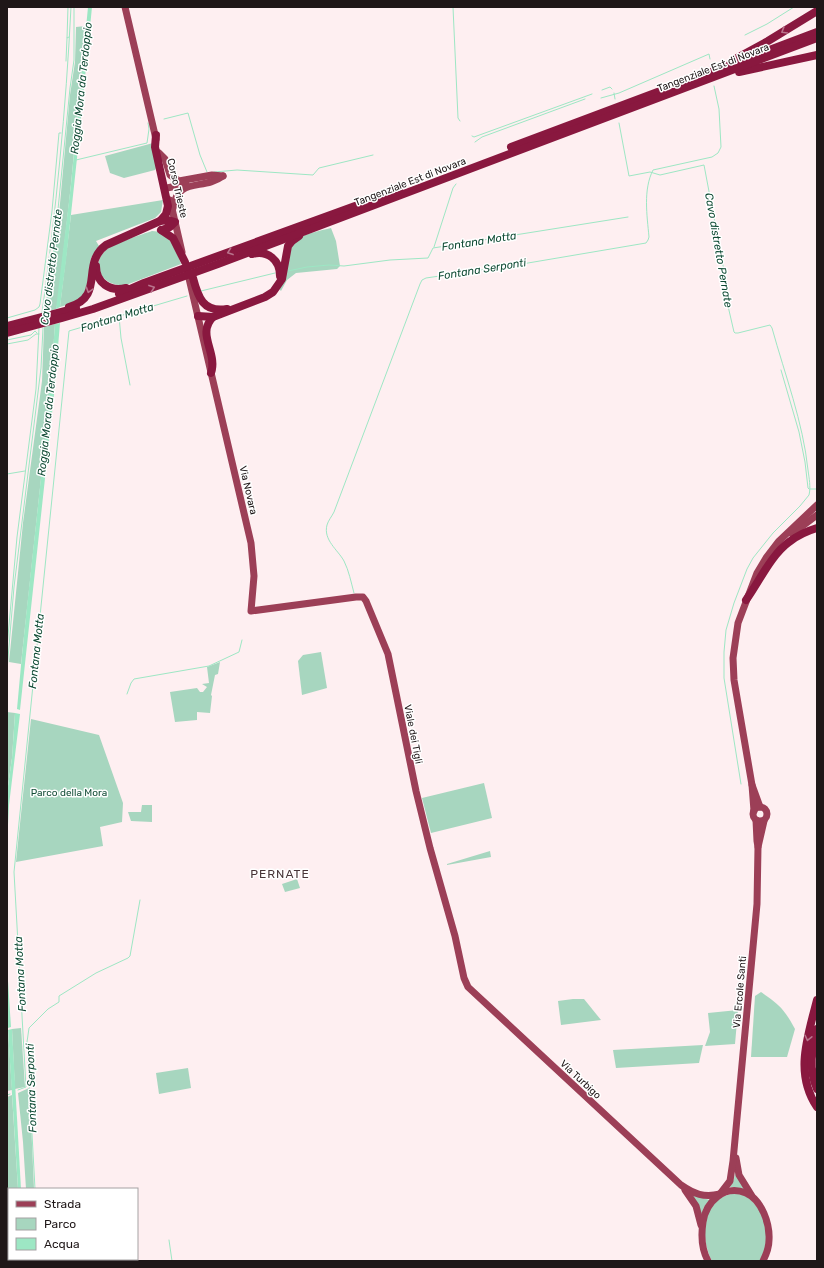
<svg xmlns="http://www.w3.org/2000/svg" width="824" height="1268" viewBox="0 0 824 1268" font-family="Rubik,sans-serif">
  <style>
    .green { fill: #a7d6bf }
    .water { fill: #9de7c4 }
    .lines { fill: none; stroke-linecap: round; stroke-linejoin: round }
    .stream { stroke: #9de7c4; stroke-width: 1 }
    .major { stroke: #9c3f57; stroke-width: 7 }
    .highway { stroke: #89183f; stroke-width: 8 }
    .oneway { stroke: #b8748c }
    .labels { text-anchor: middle; stroke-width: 3; stroke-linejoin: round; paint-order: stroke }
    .street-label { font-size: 10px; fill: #1f1718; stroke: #fff }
    .park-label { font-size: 10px; fill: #144e38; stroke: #fff }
    .water-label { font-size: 11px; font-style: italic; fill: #0f4b34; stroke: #fff }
    .quarter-label { font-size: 12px; letter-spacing: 1px; fill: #483538; stroke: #fff }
  </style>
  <rect width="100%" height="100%" fill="#feeff1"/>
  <!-- green -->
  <g class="green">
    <path d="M86,26L71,184L58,302L56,309L45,312L58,225L70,95L75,62L76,27Z"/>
    <path d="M153,143L157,166L155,170L124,178L110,173L105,156Z"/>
    <path d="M163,200L161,212L155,218L96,241L99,246L91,258L89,283L86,294L73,303L60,307L71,215Z"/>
    <path d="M331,228L336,241L340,266L337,269L296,273L287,280L281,291L279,289C282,276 285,251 295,241C300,235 322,230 331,228Z"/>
    <path d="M152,231L162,232L174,245L181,264L126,285C104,288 88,266 106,250C112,244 143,234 152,231Z"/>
    <path d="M55,324L50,395L21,664L9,662L23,523L42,381L44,327Z"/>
    <path d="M321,652L327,688L302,695L298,661L303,655Z"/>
    <path d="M220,662L218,674L215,675L211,695L212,696L210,713L197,712V720L175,722L170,692L197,688L200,692H203L207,687L202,684L209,683L207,667Z"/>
    <path d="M7,712L15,713L12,758L7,793Z"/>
    <path d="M31,719L99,735L123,803L122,822L100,827L103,846L16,862Z"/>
    <path d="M484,783L492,818L431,833L422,798Z"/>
    <path d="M142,805H152V822L131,821L128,812H141Z"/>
    <path d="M490,851L491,857L447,865V864Z"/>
    <path d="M297,879L300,888L285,892L282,884Z"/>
    <path d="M761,992C780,1005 784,1009 795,1029L787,1057H751L755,996Z"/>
    <path d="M573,999H584L601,1020L561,1025L558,1001Z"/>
    <path d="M738,1010L735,1044L705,1046L710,1032L708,1013Z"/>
    <path d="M21,1028L25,1087L15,1089L12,1029Z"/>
    <path d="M8,1030L12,1090L7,1091V1031Z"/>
    <path d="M703,1045L699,1063L616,1068L613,1050Z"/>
    <path d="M188,1068L191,1088L159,1094L156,1073Z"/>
    <path d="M29,1088L30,1100L34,1189H26L23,1142L18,1093Z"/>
    <path d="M12,1095L18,1189H9V1213L7,1184V1097Z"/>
    <path d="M736,1168L746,1190L730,1187L734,1179Z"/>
    <path d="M737,1193C760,1198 770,1228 765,1249C765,1253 762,1257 761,1261H712C699,1236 702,1196 737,1193Z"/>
    <path d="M691,1195L710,1200L704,1207L702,1215Z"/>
  </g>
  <!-- water -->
  <g class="water">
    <path d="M88,7H92L77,158L66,261L60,307L56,309L71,184Z"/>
    <path d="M60,323L54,395L20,710L17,709C28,581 46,453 55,324Z"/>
    <path d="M15,713L20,714L9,805L7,845V793L12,758Z"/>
    <path d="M7,965L11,1027L8,1028Z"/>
    <path d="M12,1029L21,1189H18L8,1030Z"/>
  </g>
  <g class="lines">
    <!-- stream -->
    <g class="stream">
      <path d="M68,7L67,38L69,37"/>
      <path d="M453,7L458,118L460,121"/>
      <path d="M745,35L767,24L794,7"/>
      <path d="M66,61L67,38"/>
      <path d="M602,90L610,87L612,89"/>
      <path d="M614,93L615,99"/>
      <path d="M601,98L619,93L709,54L710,59"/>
      <path d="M164,119L188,113L200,155L207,172"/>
      <path d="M619,123L629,176L650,172L660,175L704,165L725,276L722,280L734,332L735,333H738L770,325L772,328C785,375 803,422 808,470C809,478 811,487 809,495L800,506L773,533L753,558L747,569L734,603L726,630L724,652V678L741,784"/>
      <path d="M472,136L474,137L592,94"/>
      <path d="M475,142L482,137L585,99"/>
      <path d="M76,160L147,143L149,129L148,123"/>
      <path d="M214,172L237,170L313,175L319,168L373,155"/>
      <path d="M434,247L453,188L456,184"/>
      <path d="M288,271L307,267L329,265L344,266L390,260L428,258L433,248L628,217"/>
      <path d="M201,291L275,273"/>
      <path d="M42,313C56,211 66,109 71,7"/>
      <path d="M45,313L55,240L70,88L74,60V7"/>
      <path d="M119,316L121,338L130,385"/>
      <path d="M7,318L35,310L39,307L40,304L52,211L59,133H61"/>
      <path d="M7,340L31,335L35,331L37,333"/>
      <path d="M7,344L28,340L36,334H39"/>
      <path d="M781,370L799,432L805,462L808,488L809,489"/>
      <path d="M7,474L25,471"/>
      <path d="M810,489H817"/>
      <path d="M354,593C351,582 349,571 344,561C338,550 323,540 327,525C328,521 332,516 334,512L420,284L422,280L426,278L528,263L646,243L648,240L649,237C647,215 643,190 653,170L712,157L718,153L721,147L719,109L714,86"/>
      <path d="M7,647L17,537L36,389L39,328"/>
      <path d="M7,670L14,587L41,368L43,328"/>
      <path d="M7,677V692"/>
      <path d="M127,694L131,683L134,679L209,666L239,652L242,640"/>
      <path d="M18,1090L26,1087L14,872L69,331L187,296"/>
      <path d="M7,1095L10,1094"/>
      <path d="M35,1189L27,1042L29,1028L48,1009L59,1002V996L96,973L128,958L130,956L140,900"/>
      <path d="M169,1240L172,1261"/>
      <path d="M36,1259V1261"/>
    </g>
    <!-- major -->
    <g class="major">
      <path d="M125,7L156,139"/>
      <path d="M159,153L165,159L170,175L179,181L212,175L223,176"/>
      <path d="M167,188L186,184"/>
      <path d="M170,200L182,252"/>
      <path d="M173,208C178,176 203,191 223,176"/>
      <path d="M187,270L251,543L254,576L251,611L356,597H363L366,601L388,654L416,791L430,848L455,936L464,978L468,987L681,1185C694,1194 704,1198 720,1194"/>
      <path d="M792,534L817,515"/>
      <path d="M752,785L734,680L733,658L738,623L757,573L766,558L779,541L817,505"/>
      <circle cx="760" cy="814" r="7"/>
      <path d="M754,811L752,785L760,807"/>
      <path d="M756,820L757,841L758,847L764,821"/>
      <path d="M736,1158L739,1175L752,1196"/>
      <path d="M685,1190L696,1206L701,1225"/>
      <path d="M720,1194L730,1181L733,1161L757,904L758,847"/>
      <path d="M708,1261C702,1250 701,1235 703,1222C706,1202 724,1184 746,1193C762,1200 770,1224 769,1240C769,1247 766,1255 763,1261"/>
    </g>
    <!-- highway -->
    <g class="highway">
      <path d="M737,58L768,41L817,11"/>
      <path d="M739,72L817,55"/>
      <path d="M156,135L155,147L168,206L166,214L160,221"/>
      <path d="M511,147L817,32"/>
      <path d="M161,230L173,238L185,262"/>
      <path d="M252,254C268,250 280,260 280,276"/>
      <path d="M96,266C96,283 110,292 126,288"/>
      <path d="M193,278C198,297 203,313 227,309"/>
      <path d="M119,294L144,283L399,190"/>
      <path d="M69,307C106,296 80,264 106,245L160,221L168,220L175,222L170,227L162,230"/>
      <path d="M198,316L213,317L265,297L273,292L282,279L288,246L292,241L299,236"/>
      <path d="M7,326L76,308"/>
      <path d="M7,333L62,318L93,309L218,264L817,38"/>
      <path d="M211,373C218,353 196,334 213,317"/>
      <path d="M746,600C759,582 771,555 789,542C798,535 807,531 817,528"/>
      <path d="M817,1000C808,1036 794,1073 817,1107"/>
      <path d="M817,1029C812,1050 808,1068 817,1089"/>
    </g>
  </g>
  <!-- one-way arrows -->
  <defs><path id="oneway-chevron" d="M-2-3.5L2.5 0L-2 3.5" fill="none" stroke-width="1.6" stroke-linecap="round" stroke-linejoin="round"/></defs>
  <g class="oneway">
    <use href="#oneway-chevron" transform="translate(784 31) rotate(149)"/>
    <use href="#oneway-chevron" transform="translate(230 252) rotate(160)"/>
    <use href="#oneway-chevron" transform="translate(152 288) rotate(-20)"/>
    <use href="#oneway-chevron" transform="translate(89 290) rotate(107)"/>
    <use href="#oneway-chevron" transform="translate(808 1038) rotate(103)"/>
  </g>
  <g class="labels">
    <!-- street labels -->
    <g class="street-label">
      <text transform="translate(713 67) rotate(-21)" y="4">Tangenziale Est di Novara</text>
      <text transform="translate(410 181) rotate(-21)" y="4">Tangenziale Est di Novara</text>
      <text transform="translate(178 188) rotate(77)" y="4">Corso Trieste</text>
      <text transform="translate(249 490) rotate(77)" y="4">Via Novara</text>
      <text transform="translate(414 734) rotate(79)" y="4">Viale dei Tigli</text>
      <text transform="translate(739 992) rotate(-85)" y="4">Via Ercole Santi</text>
      <text transform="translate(581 1079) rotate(43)" y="4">Via Turbigo</text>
    </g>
    <!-- park labels -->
    <g class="park-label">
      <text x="69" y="796">Parco della Mora</text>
    </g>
    <!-- water labels -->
    <g class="water-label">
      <text transform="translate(81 88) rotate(-84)" y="4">Roggia Mora da Terdoppio</text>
      <text transform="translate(479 241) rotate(-9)" y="4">Fontana Motta</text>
      <text transform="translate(719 250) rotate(80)" y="4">Cavo distretto Pernate</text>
      <text transform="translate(51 267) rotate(-83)" y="4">Cavo distretto Pernate</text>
      <text transform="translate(482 269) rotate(-9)" y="4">Fontana Serponti</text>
      <text transform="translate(117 317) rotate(-17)" y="4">Fontana Motta</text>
      <text transform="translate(48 410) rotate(-84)" y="4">Roggia Mora da Terdoppio</text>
      <text transform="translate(36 651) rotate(-84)" y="4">Fontana Motta</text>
      <text transform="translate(20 974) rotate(-93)" y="4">Fontana Motta</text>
      <text transform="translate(31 1088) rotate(-92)" y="4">Fontana Serponti</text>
    </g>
    <!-- quarter labels -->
    <g class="quarter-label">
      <text x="280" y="878">PERNATE</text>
    </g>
  </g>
  <!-- border -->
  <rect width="824" height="1268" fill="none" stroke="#1f1718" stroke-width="16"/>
  <!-- legend -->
  <rect x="8" y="1188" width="130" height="72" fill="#ffffff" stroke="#a5a2a3"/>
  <rect x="16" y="1201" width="20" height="6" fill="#9c3f57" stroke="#a5a2a3"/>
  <text x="44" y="1208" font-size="12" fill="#1f1718">Strada</text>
  <rect x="16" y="1218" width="20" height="12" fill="#a7d6bf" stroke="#a5a2a3"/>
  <text x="44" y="1228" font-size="12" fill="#1f1718">Parco</text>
  <rect x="16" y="1238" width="20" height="12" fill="#9de7c4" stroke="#a5a2a3"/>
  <text x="44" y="1248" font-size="12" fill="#1f1718">Acqua</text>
</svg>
